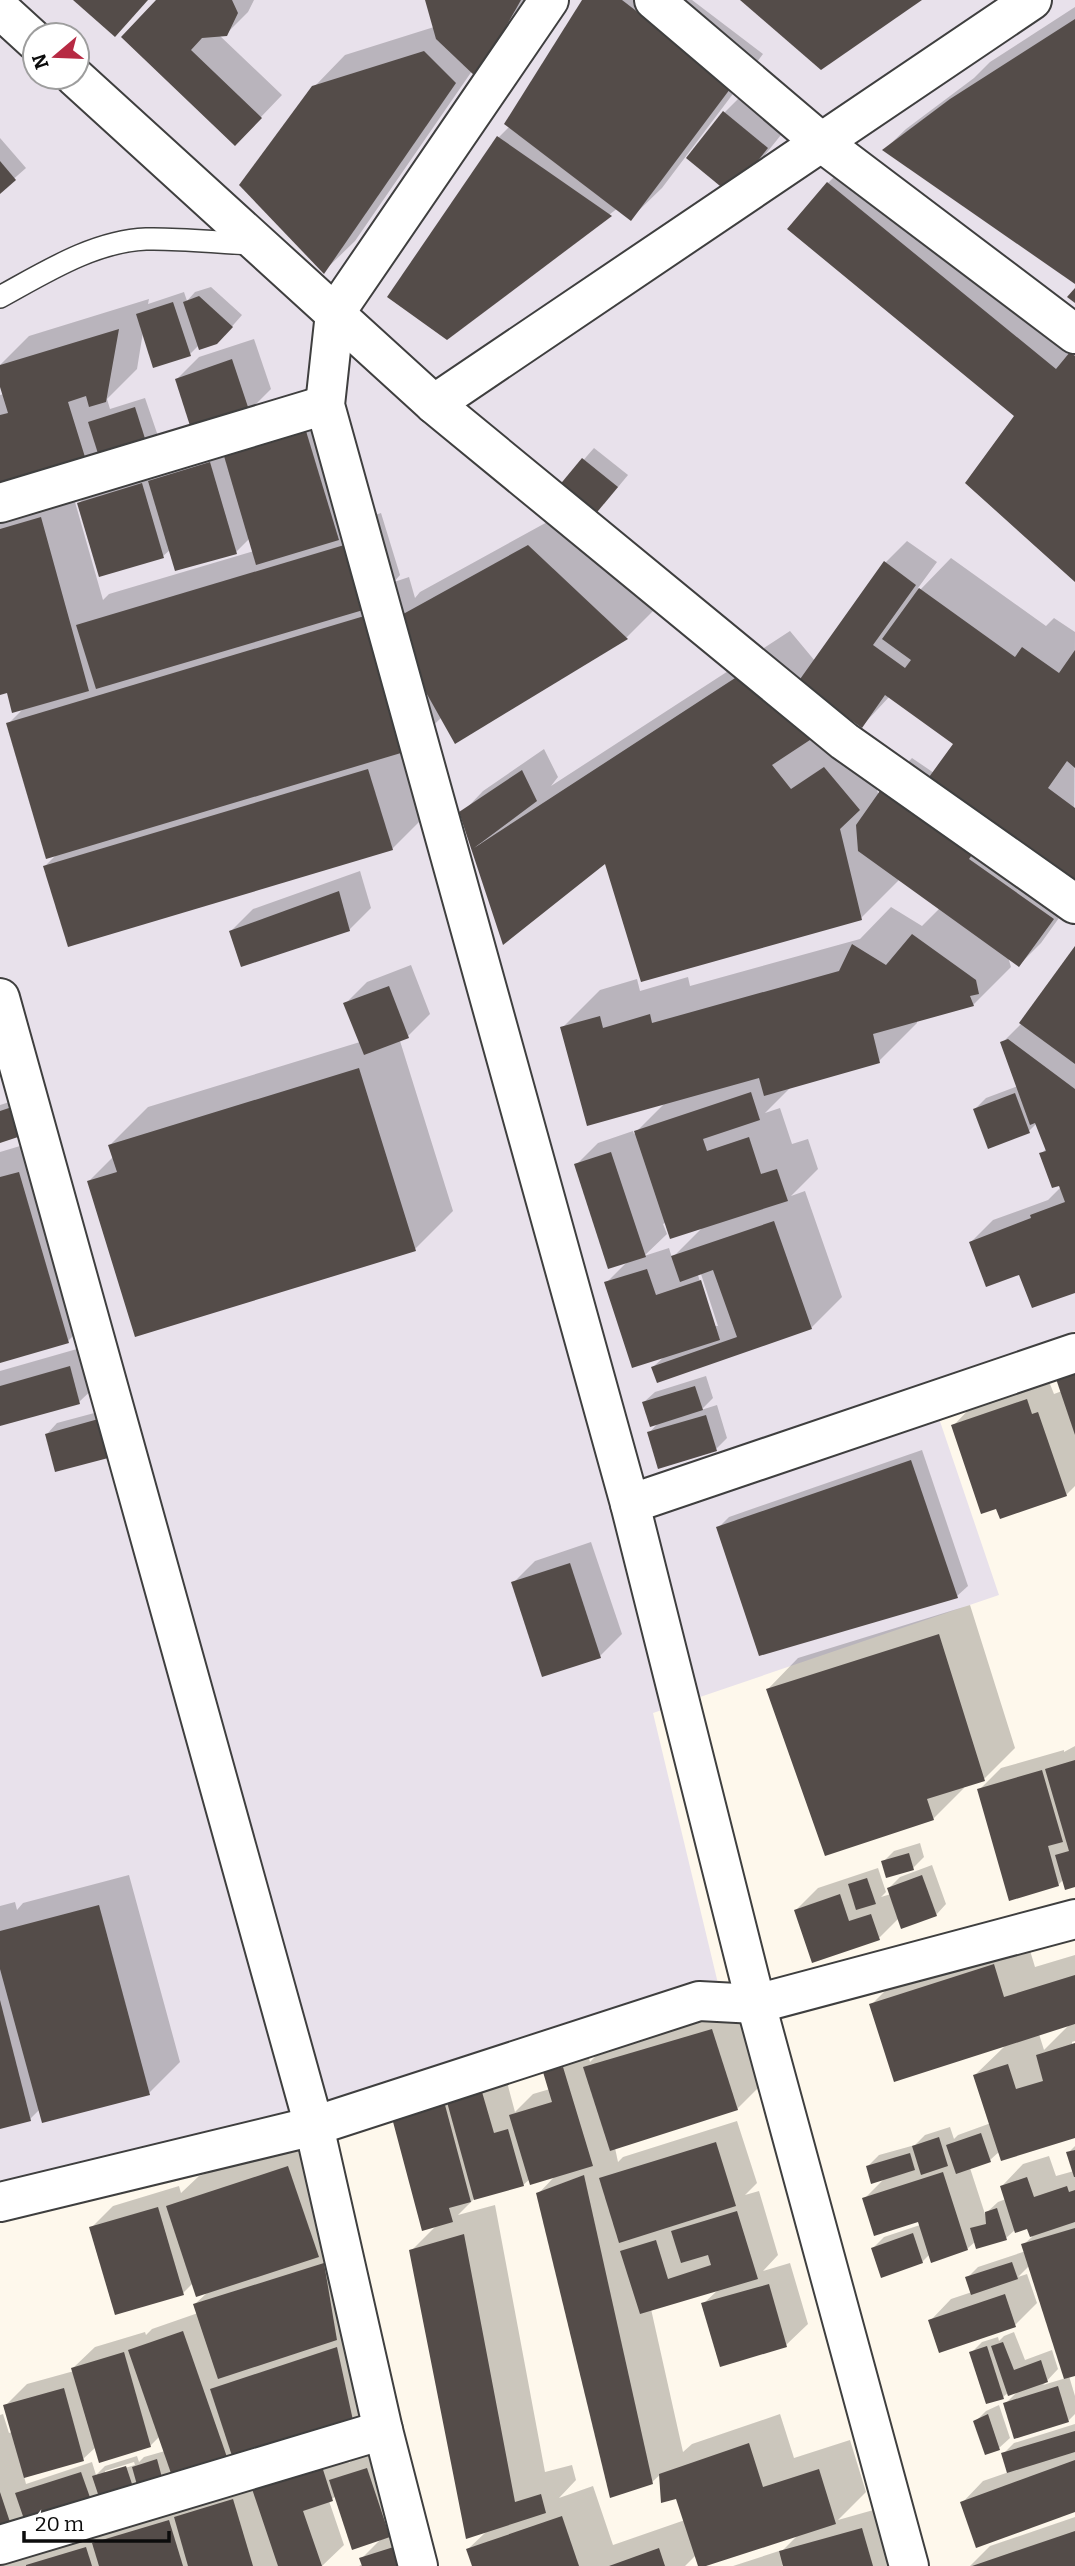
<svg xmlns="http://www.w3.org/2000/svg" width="1075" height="2566" viewBox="0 0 1075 2566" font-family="Bitter,serif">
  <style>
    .industrial { fill: #e8e1eb; fill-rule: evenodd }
    .shadow { fill: #0003; fill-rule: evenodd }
    .building { fill: #544c49 }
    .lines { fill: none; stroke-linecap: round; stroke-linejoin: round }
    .service-casing { stroke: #3f3f3f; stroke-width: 24 }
    .minor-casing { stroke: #3f3f3f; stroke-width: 42 }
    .tertiary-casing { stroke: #3f3f3f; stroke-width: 42 }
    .service { stroke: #fff; stroke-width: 21 }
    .minor { stroke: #fff; stroke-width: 38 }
    .tertiary { stroke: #fff; stroke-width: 38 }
  </style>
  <rect width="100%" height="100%" fill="#fef8ec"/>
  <!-- industrial -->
  <path class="industrial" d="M0,0H1075V1331L928,1386L999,1595L653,1713L721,1996L0,2222ZM35,35H77V77H35Z"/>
  <!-- shadow -->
  <g class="shadow">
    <path d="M158,0H254L248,12L226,34L219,35L282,95L235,144Z"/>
    <path d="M426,0H533L472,71L355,241L324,271L314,87L345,55L434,27Z"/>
    <path d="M584,0H692L763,54L662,188L631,218L618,208L447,338L389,297L499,137L510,126Z"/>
    <path d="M1075,7V282L884,150L906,129L974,78L990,62Z"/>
    <path d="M746,91L789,125L752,171L724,113Z"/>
    <path d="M0,138L26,168L0,191Z"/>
    <path d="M859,152L1075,329V579L1016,416L828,183Z"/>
    <path d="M211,287L242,315L228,331L199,345L190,354L143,332L137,369L107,399L110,409L145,398L158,436L0,496V395L4,394L0,381V365L29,336L149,299L148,304L184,292L187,301L195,292Z"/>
    <path d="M254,339L271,389L249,411L177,379L199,357Z"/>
    <path d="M328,410L360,520L381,513L400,575L394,582L409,577L415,598L420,592L560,515L657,607L627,637L455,742L442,717L410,748L423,818L392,849L45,866L58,853L8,724L24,708L8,691L0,694V507L71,488L103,600L109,594L254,551L250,538L236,552L170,550L163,556L79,503L101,482Z"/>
    <path d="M594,448L628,475L604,504L560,487Z"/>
    <path d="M907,541L937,562L918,588L920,590L951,558L1046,626L1054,618L1075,632L1074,897L1041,943L1019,965L1008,957L1011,967L973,1005L917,1020V1023L879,1061L790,1088L765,1113L780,1108L792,1144L808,1139L818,1169L791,1196L805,1191L842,1297L811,1328L653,1367L665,1356L606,1283L628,1261L576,1165L598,1143L633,1131L634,1134L665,1103L562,1028L600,990L637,979L640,991L688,977L690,986L860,939L891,907L922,926L940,908L900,879L861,918L606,862L474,850L481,843L462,813L483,791L544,749L558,777L551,786L790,631L815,661L886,562ZM890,696L956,743L934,773L912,758L898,773L863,730L830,753L815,734L839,710L862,726ZM889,779L879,796L877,790ZM667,1222L703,1227L672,1258L669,1248L644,1256L667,1234L663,1224ZM700,1271L718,1326H714L697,1272Z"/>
    <path d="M360,871L371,908L349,930L231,931L253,909Z"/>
    <path d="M1075,949V1291L1021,1273L971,1242L993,1220L1048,1200L1061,1187L1041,1154L1047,1148L1037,1123L1029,1131L975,1109L986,1098L1018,1086L1002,1043L1022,1023Z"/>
    <path d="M411,965L430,1014L408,1036L400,1041L453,1211L415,1249L89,1181L114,1156L110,1145L148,1107L360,1042L345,1004L367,982Z"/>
    <path d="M29,1096L0,1141V1105Z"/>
    <path d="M57,1135L106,1303L68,1341L0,1361V1152Z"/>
    <path d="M1075,1343V1486L1066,1495L953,1426L974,1404L1048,1379L1054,1394L1062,1391Z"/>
    <path d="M91,1345L101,1381L79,1402L0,1424V1371Z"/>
    <path d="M706,1376L713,1398L701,1410L717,1405L727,1438L716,1449L649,1433L659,1422L644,1402L655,1392Z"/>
    <path d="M113,1408L122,1445L47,1434L57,1423Z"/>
    <path d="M922,1450L968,1586L957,1596L718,1528L729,1517Z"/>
    <path d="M591,1542L622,1634L600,1656L513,1583L535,1561Z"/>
    <path d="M970,1605L1015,1748L984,1779L963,1786L964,1788L933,1819L768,1689L798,1658Z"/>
    <path d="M1075,1746V1885L1064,1879L1058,1885L979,1790L1001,1768L1064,1750V1752Z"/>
    <path d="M920,1843L924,1857L913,1868L883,1862L894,1851Z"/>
    <path d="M932,1865L946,1904L936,1915L899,1918L879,1938L796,1910L818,1888L878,1868L886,1892L881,1897L891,1894L889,1888L900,1877Z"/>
    <path d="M129,1875L180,2062L149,2093L40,2109L30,2119L0,2127V1906L15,1902L17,1910L23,1903Z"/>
    <path d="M1025,1934L1035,1967L1075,1955V2041L1072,2042V2046L1075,2045V2136L1000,2151L990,2160L970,2168L985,2214L998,2202L1006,2199L1002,2186L1023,2164L1049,2156L1056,2176L1074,2171L1068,2153L1075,2146V2374L1069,2376L1075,2396V2414L1068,2421L1005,2404L1018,2391L1009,2392L1003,2397L971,2353L982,2342L998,2337L999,2341L1004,2336L1014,2332L1025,2360L1052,2350L1058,2369L1043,2385L1066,2378L1030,2265L1018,2277L1027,2274L1037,2303L1015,2325L930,2321L951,2299L972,2292L967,2278L978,2267L1026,2251L1023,2245L1032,2237L1028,2227L1016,2229L1006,2238L976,2241L967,2249L930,2254L922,2262L873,2248L884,2237L920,2225L919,2220L864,2199L885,2178L868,2166L879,2155L915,2145L925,2135L950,2127L954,2139L958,2135L991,2123L975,2075L1006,2045L871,2005L902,1974ZM1069,2025L1044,2050L1039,2034Z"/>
    <path d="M743,1999L768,2078L737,2109L615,2148L618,2162L623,2157L737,2121L757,2183L745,2195L759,2191L778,2255L763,2271L790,2263L808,2324L786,2345L703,2304L719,2289L651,2309L683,2452L692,2444L780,2414L794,2458L850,2440L866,2492L838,2520L884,2507L900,2566H785V2564L782,2566H733L779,2551L780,2553L799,2534L696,2555L685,2566H474L468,2549L487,2531L411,2251L437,2225L394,2119L504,2071L515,2112L533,2094L550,2089L545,2073L566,2051L585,2046L590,2062L615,2036ZM557,2174L538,2194L652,2482L661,2474L677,2497L685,2520L613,2545L593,2486L559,2498L576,2480L572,2465L545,2472L495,2205L458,2215L475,2198L523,2185L530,2179Z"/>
    <path d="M319,2136L375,2402L354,2423L233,2452L227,2458L163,2483L99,2493L91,2501L0,2533V2415L3,2414L9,2433L12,2432L5,2406L27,2384L74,2371L73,2368L95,2347L145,2332L146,2335L152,2329L198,2313L195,2304L208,2292L193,2283L183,2293L91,2228L113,2206L179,2186L181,2193L199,2176ZM160,2436L165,2451L144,2457L139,2462L137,2456L105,2466L96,2475L92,2462L26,2484L24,2476L83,2459L96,2447L150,2446ZM134,2462L135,2465L105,2474V2471Z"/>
    <path d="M999,2405L1010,2438L999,2448L975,2422L986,2411Z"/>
    <path d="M1075,2424V2510L962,2503L983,2481L1009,2472L1003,2454L1014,2443Z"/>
    <path d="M340,2436L349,2463L353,2459L388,2447L410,2514L389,2535L425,2523L439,2566H359L363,2564L361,2559L383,2537L336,2496L329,2501L344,2545L322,2566H0V2558Z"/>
    <path d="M1075,2517V2566H970L990,2546Z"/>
  </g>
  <!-- building -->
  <g class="building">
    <path d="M73,0H148L115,37Z"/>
    <path d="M156,0H232L238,13L227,36L202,38L191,50L262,118L235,146L121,37Z"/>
    <path d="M425,0H521L477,78L436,39Z"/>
    <path d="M582,0H622L733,85L631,221L504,124Z"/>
    <path d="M740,0H922L821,70Z"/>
    <path d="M1075,19V284L882,150L950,99Z"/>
    <path d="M424,51L456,83L324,274L239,185L312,86Z"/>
    <path d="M723,111L768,148L731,195L686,158Z"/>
    <path d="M497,136L612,216L447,340L387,297Z"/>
    <path d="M0,161L16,180L0,194Z"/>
    <path d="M827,182L1056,369L1070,352L1075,356V582L965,483L1014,416L787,229Z"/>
    <path d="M1075,288V303L1067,297Z"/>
    <path d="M199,296L233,327L217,344L199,350L183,302Z"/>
    <path d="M173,302L191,356L153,368L136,314Z"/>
    <path d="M119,329L106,402L89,407L86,396L68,402L89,470L0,498V415L8,413L0,387V365Z"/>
    <path d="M232,359L250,413L192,432L175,379Z"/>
    <path d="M135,407L148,448L101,463L88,422Z"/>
    <path d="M306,431L339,540L256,565L224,456Z"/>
    <path d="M582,458L618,487L593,517L558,487Z"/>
    <path d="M210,462L237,554L175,571L148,481Z"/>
    <path d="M142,483L164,558L99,577L77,503Z"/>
    <path d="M41,517L89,691L12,713L7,693L0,695V529Z"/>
    <path d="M351,543L370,608L96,689L76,625Z"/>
    <path d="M528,545L628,639L455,744L387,623Z"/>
    <path d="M884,561L916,585L873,645L905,668L911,660L882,639L919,588L1015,657L1022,647L1059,673L1075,650V768L1067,761L1048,788L1075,808V892L924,784L953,744L885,695L862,728L798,682Z"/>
    <path d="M371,614L411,750L46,859L6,723Z"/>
    <path d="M752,667L813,738L772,765L791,789L824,767L860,810L840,829L862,920L641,982L605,864L503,945L459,812L522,770L537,801L474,848Z"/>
    <path d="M368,769L393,850L68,947L43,866Z"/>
    <path d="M889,778L980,843L969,859L1054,919L1019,967L858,851L856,825Z"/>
    <path d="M339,891L350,931L241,967L229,931Z"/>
    <path d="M912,934L976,980L979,994L970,996L974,1006L873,1034L880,1063L764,1096L759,1078L587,1126L560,1027L600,1016L603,1028L650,1014L652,1023L839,971L852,944L886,965Z"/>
    <path d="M1075,946V1064L1019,1023Z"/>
    <path d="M389,986L409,1038L364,1055L343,1003Z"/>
    <path d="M1008,1039L1075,1089V1293L1032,1308L1019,1275L986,1287L969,1242L1031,1218L1030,1215L1065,1202L1059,1186L1052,1188L1039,1153L1046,1151L1035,1123L1030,1125L1000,1042Z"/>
    <path d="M359,1068L416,1251L135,1337L87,1181L117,1172L108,1145Z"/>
    <path d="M751,1092L760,1120L703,1139L707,1151L749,1137L761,1174L777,1169L788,1201L670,1239L634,1131Z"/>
    <path d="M1015,1093L1030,1133L988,1149L973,1109Z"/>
    <path d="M18,1105L27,1134L0,1143V1111Z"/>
    <path d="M611,1152L646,1257L608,1269L574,1164Z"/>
    <path d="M19,1172L69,1343L0,1363V1177Z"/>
    <path d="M774,1221L812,1329L657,1383L651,1367L737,1337L713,1270L680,1282L671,1256Z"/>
    <path d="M647,1269L656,1295L701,1280L720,1340L632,1368L604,1282Z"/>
    <path d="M1075,1356V1435L1051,1364Z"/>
    <path d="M70,1366L80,1404L0,1426V1386Z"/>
    <path d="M695,1386L703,1410L650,1427L642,1402Z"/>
    <path d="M1027,1399L1032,1414L1038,1412L1067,1496L1000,1519L996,1509L981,1514L951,1425Z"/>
    <path d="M706,1415L717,1451L658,1469L647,1432Z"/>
    <path d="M102,1418L112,1457L55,1472L45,1434Z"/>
    <path d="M911,1460L958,1598L759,1656L716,1527Z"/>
    <path d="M570,1563L601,1658L542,1677L511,1582Z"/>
    <path d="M939,1634L985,1781L927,1799L934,1820L825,1856L766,1689Z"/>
    <path d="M1075,1760V1887L1065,1890L1055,1855L1069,1851L1045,1769Z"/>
    <path d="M1042,1770L1063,1842L1048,1846L1059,1886L1009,1901L977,1789Z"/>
    <path d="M909,1853L914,1870L886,1878L881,1861Z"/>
    <path d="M922,1875L937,1916L901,1929L887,1888Z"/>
    <path d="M867,1878L876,1904L856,1910L848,1884Z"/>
    <path d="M840,1894L849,1921L871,1914L880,1940L812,1963L794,1910Z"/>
    <path d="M99,1905L150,2095L42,2123L0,1969V1931Z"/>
    <path d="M994,1964L1004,1997L1075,1975V2024L894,2082L869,2004Z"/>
    <path d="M0,2000L31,2121L0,2129Z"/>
    <path d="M712,2029L738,2110L610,2151L583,2067Z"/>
    <path d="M1075,2043V2138L1001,2161L973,2075L1008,2064L1016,2089L1043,2081L1036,2055Z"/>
    <path d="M563,2067L593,2166L530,2185L509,2115L552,2102L543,2072Z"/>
    <path d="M482,2092L494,2133L508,2129L524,2186L474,2200L447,2102Z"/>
    <path d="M445,2105L471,2202L449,2208L453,2222L422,2231L392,2118Z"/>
    <path d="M981,2133L991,2162L956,2174L946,2145Z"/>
    <path d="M939,2137L948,2166L921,2175L912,2146Z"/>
    <path d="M716,2142L736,2206L619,2243L599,2178Z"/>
    <path d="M1075,2150V2177H1074L1066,2152Z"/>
    <path d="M910,2153L915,2170L871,2184L866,2166Z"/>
    <path d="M288,2166L319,2257L196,2297L166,2206Z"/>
    <path d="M943,2172L968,2250L931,2263L918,2222L874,2236L862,2198Z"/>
    <path d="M584,2175L653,2484L610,2498L536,2193Z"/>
    <path d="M1027,2177L1034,2197L1067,2186L1069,2192L1075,2190V2222L1030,2237L1027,2229L1015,2233L1000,2186Z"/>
    <path d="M158,2207L184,2295L115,2315L89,2227Z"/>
    <path d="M997,2208L1007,2240L976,2249L970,2228L986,2224L985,2212Z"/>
    <path d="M737,2211L758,2279L640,2314L620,2251L656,2240L668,2279L711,2265L708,2255L681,2263L671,2231Z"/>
    <path d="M1075,2228V2376L1064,2379L1021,2244Z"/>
    <path d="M913,2233L923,2263L881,2278L871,2248Z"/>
    <path d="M464,2234L515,2502L541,2494L546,2513L466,2539L409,2250Z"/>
    <path d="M1012,2262L1018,2279L971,2295L965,2277Z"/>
    <path d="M324,2263L337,2340L218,2379L193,2304Z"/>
    <path d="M769,2284L787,2347L720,2367L701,2303Z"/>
    <path d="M1005,2294L1016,2327L939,2353L928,2320Z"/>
    <path d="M183,2331L228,2460L173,2479L128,2350Z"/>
    <path d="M1003,2342L1014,2370L1041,2360L1048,2382L1008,2396L991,2346Z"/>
    <path d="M987,2346L1004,2399L986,2404L969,2352Z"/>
    <path d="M337,2347L354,2425L235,2465L210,2389Z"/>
    <path d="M124,2352L151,2447L99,2463L71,2368Z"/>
    <path d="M1058,2386L1069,2422L1014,2439L1003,2403Z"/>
    <path d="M64,2388L84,2461L24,2478L3,2405Z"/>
    <path d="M988,2414L1000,2450L985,2455L973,2421Z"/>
    <path d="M1075,2431V2452L1007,2473L1001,2453Z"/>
    <path d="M749,2443L763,2487L819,2469L836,2524L706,2566H698L676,2499L661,2503L659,2474Z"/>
    <path d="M319,2457L333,2501L303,2511L322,2566H278L249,2480Z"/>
    <path d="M157,2459L164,2485L139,2492L132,2467Z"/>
    <path d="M1075,2460V2512L976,2548L960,2502Z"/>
    <path d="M126,2466L135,2493L101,2503L92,2476Z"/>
    <path d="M367,2468L390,2537L352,2550L329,2480Z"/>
    <path d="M81,2472L92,2503L26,2525L15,2493Z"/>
    <path d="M0,2492L13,2531L0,2535Z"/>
    <path d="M233,2499L253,2566H188L174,2517Z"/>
    <path d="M562,2516L579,2566H472L466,2549Z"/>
    <path d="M169,2520L183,2566H99L92,2543Z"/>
    <path d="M862,2528L873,2566H783L779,2551Z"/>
    <path d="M1075,2531V2566H972Z"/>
    <path d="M403,2544L410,2566H362L359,2558Z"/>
    <path d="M86,2547L92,2566H26V2565Z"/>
    <path d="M659,2548L665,2566H609Z"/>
  </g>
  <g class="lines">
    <defs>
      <path id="service" d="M0,297C44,273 94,241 146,239C182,238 219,243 255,244"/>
      <g id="minor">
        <path d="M654,0L821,142L1075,334"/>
        <path d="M335,313L549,0"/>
        <path d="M434,404L1032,0"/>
        <path d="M0,503L325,405"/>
        <path d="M0,998L314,2126L383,2430L418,2566"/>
        <path d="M630,1504L1075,1353"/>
        <path d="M0,2202L314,2126L699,2001L756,2004L1075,1919"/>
        <path d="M0,2545L383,2430"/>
      </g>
      <g id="tertiary">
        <path d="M0,9L35,41"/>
        <path d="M75,77L434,404L844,741L1075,904"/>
        <path d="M335,313L325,405L630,1504L756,2004L909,2566"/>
      </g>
    </defs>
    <!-- service casing -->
    <use href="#service" class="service-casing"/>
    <!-- minor casing -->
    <use href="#minor" class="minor-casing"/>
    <!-- tertiary casing -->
    <use href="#tertiary" class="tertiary-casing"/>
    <!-- service -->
    <use href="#service" class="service"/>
    <!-- minor -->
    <use href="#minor" class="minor"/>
    <!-- tertiary -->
    <use href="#tertiary" class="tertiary"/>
  </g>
  <!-- north arrow -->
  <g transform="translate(56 56) rotate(251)"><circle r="33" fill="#ffffff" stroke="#9e9e9e" stroke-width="2"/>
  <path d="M0-5L12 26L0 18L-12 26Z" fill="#b72a43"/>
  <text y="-10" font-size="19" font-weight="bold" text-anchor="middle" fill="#0c0c0c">N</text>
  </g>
  <!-- scale -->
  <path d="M24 2531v10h145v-10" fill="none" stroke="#0c0c0c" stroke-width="3.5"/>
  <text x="35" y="2531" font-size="21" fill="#0c0c0c" stroke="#ffffff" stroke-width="5" paint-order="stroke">20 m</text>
</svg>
